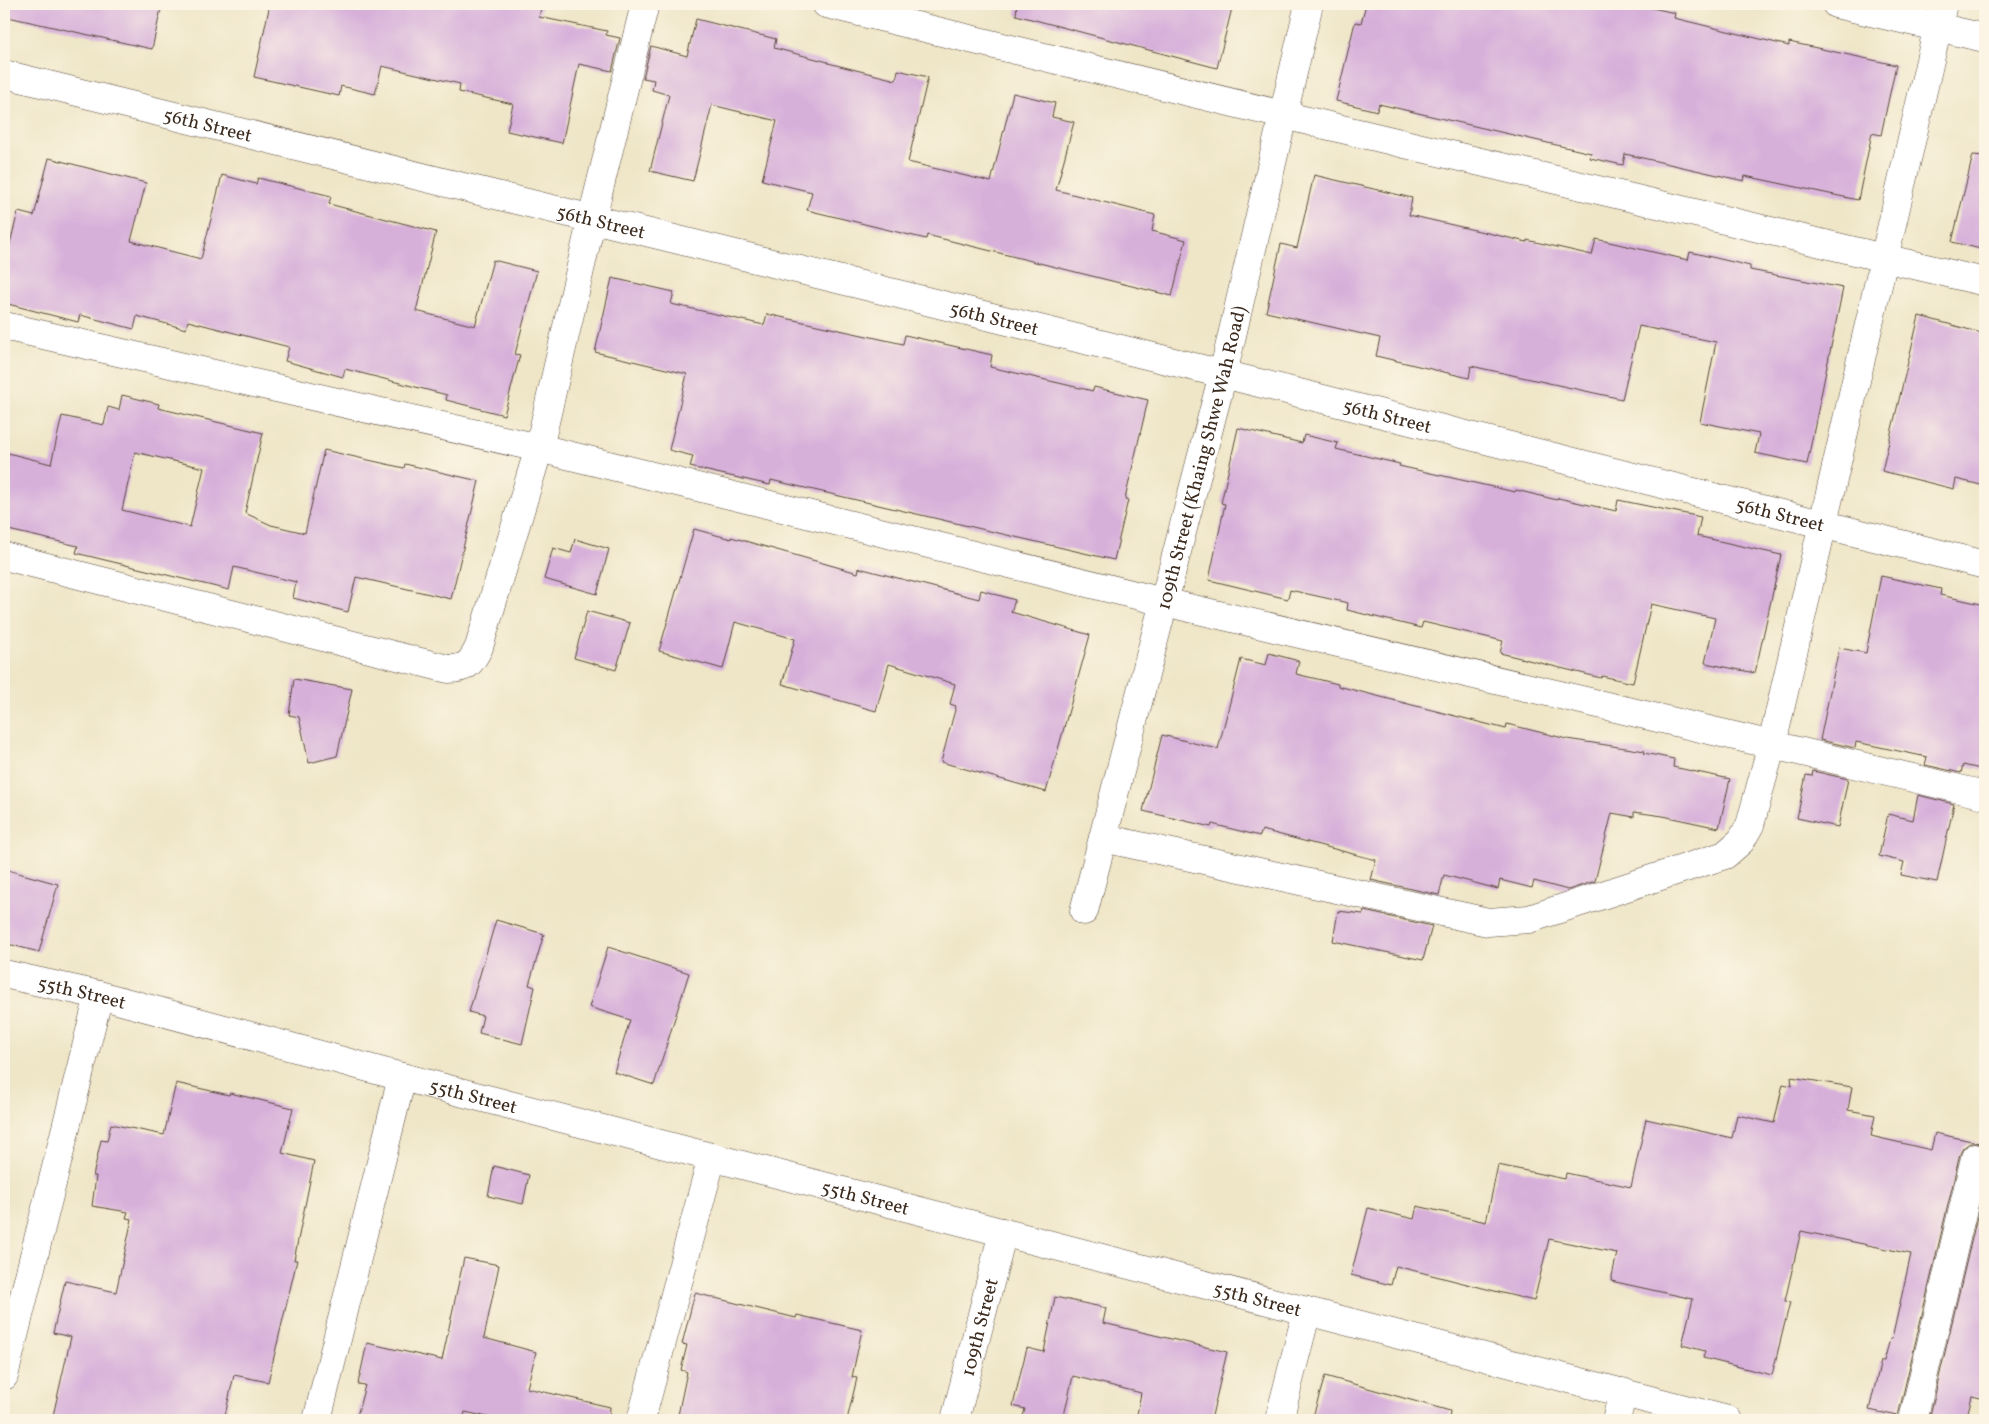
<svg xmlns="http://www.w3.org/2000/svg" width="1989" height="1424" viewBox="0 0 1989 1424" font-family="Vollkorn,serif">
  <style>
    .building { fill: #d7b0da; fill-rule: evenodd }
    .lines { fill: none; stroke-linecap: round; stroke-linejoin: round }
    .minor-casing { stroke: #564638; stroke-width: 29 }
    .minor { stroke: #fff; stroke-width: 28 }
    .labels { text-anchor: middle; stroke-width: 4.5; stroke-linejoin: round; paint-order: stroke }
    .street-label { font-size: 19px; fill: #3b2a1e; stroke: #fcf5e5 }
  </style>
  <rect width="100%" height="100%" fill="#fcf5e5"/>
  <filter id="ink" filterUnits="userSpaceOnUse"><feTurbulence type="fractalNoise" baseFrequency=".02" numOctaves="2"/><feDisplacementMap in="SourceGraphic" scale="10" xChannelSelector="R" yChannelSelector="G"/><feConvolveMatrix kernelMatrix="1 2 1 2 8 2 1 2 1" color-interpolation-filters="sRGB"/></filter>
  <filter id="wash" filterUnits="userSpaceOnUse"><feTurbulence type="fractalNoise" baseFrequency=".0096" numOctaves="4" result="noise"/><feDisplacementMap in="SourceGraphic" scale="20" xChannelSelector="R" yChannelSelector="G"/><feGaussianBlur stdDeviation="1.12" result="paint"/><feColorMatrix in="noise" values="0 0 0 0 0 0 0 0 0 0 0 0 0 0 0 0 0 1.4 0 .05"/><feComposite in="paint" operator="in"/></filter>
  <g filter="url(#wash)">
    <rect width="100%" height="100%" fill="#efe6c8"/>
    <g id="blocks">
      <!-- building -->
      <g class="building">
        <path d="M9,4H162L152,49L8,17Z"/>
        <path d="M270,4H542L539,17L607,31L606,35L620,38L612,71L579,64L562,143L507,131L513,104L459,92L460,84L382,66L375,94L341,86L339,96L254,77Z"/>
        <path d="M1017,4H1233L1217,68L1016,15Z"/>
        <path d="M1366,4H1634L1675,13L1674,18L1789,46V42L1896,65L1881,135L1872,133L1858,200L1745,176L1744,181L1625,154L1623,165L1590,158L1591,153L1379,104L1377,111L1336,101L1355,22L1361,23Z"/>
        <path d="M696,19L776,39L774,48L828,62V63L896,80L898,70L928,77L908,162L991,182L1013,93L1055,103L1052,117L1074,122L1056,190L1155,215L1152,231L1186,240L1172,296L927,235L926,239L807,210L812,192L762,180L777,121L712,105L693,181L650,171L669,95L652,90L654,80L643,78L651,46L687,56Z"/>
        <path d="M1973,155L1985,156V250L1952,242Z"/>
        <path d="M49,158L146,183L131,241L201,259L222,175L256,184L258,178L331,196L329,204L436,232L416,311L475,326L493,260L537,271L515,354L520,355L504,415L446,400L447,395L345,369L343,377L285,361L289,347L188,321L186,329L137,316L134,329L80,315L78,322L4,303V267L18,212L34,216Z"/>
        <path d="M1314,175L1412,198L1409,215L1527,242V240L1592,255L1596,239L1688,260L1690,252L1750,266V270L1843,288L1807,464L1755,453L1759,434L1700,422L1716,342L1639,326L1622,399L1471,366L1469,378L1376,356L1380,338L1266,312L1281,244L1297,248Z"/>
        <path d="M612,278L674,292L671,304L764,325L767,314L903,344L905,335L992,355L990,367L1093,391L1094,387L1148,400L1125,499L1128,500L1114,560L771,480L770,485L690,467L693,456L669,450L687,374L595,352Z"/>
        <path d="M1919,316L1985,334V486L1956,479L1954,489L1882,471Z"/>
        <path d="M122,395L159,404L158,408L263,433L245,513L271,525L305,533L324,450L404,468L405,464L479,481L451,599L356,577L348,612L293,598L296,582L234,567L229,590L76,553L78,546L4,529V452L51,464L62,416L104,425L108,407L119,410ZM135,452L204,468L190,527L122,510Z"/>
        <path d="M1238,428L1302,443L1304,435L1338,443L1336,449L1400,464L1399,466L1515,492L1516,490L1557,500L1558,498L1616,511L1618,500L1701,517L1697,536L1781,555L1755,673L1705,663L1715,618L1651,604L1633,683L1602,676L1601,678L1500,653L1503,641L1423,622L1421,628L1347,610L1348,603L1290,590L1288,599L1209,580L1225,504L1221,503Z"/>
        <path d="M694,529L731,539V537L858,573L859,568L979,599L981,590L1015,600L1011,612L1090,635L1046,792L941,762L956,706L950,704L955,684L889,664L876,711L782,684L795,639L735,622L723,669L659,651Z"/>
        <path d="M575,539L609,549L597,594L544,579L553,548L571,553Z"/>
        <path d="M1881,576L1941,589L1940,595L1985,605V770L1963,765L1961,773L1925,765L1927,757L1856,742L1855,748L1820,740L1839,648L1866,653Z"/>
        <path d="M587,611L630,623L616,670L574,658Z"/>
        <path d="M1269,653L1299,661L1296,674L1338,684V686L1506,729L1507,724L1567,739L1645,751L1644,753L1674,759L1673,767L1730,779L1719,828L1663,816L1634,812V817L1612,813L1595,881L1568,890L1534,881L1532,888L1500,880L1498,889L1444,875L1439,895L1371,880L1376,860L1262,830L1260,836L1212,824L1211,827L1143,811L1162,735L1218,749L1241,659L1266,665Z"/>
        <path d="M294,679L352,689L337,756L309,763L299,717L289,715Z"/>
        <path d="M1813,771L1848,779L1838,827L1797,818L1806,775L1812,776Z"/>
        <path d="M1918,795L1954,804L1937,882L1901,875L1904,862L1879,856L1888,814L1913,820Z"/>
        <path d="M4,869L58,884L39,952L4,943Z"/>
        <path d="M1338,911L1363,914L1364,911L1432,926L1423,960L1333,941Z"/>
        <path d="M496,920L544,934L529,985L535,987L522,1044L479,1033L483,1016L469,1012Z"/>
        <path d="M608,947L689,973L654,1085L614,1072L630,1020L589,1007Z"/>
        <path d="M1791,1077L1852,1087L1848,1110L1875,1115L1871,1136L1931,1150L1935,1133L1985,1144V1146L1978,1143H1970L1963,1148L1960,1154L1898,1416L1869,1410L1881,1361H1884L1890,1339H1892L1911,1254L1801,1231L1785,1301L1790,1302L1772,1375L1703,1358L1705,1351L1682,1345L1693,1299L1611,1281L1617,1253L1549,1239L1534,1301L1396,1266L1391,1285L1351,1275L1368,1208L1414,1219L1417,1206L1486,1222L1498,1165L1565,1179L1566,1173L1631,1187L1646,1119L1732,1138L1737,1115L1774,1123L1783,1084L1792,1086Z"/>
        <path d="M176,1083L229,1095L230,1093L293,1108L282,1153L314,1161L294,1260H297L268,1382L234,1375L224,1420H52L71,1337L53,1333L65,1281L116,1292L132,1219L126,1218L128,1212L92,1206L96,1176H93L101,1140L107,1141L111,1124L164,1135Z"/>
        <path d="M494,1166L529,1175L523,1204L488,1196Z"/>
        <path d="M1985,1183V1399L1972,1396L1966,1420H1929Z"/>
        <path d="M464,1258L499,1265L484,1338L536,1352L527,1388L610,1407L609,1420H501L465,1412L463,1420H356L365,1385L358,1384L367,1343L442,1360Z"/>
        <path d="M695,1293L796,1318L797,1315L862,1330L852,1377L857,1378L847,1420H677L687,1372L681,1370L687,1345L682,1344Z"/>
        <path d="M1055,1297L1106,1308L1103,1323L1227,1352L1211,1420H1136L1141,1393L1073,1376L1063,1420H1022L1025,1409L1013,1406L1021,1371L1027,1348L1044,1352Z"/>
        <path d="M1325,1376L1450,1411L1449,1420H1312Z"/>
      </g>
    </g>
  </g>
  <g filter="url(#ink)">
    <use href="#blocks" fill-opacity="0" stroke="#564638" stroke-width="1"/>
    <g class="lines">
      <defs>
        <g id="minor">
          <path d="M826,4L1283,115L1985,282"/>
          <path d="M1836,4L1985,38"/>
          <path id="s1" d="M4,74L1223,374L1985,565"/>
          <path d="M4,326L539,448L1164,602L1985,795"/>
          <path d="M4,556L448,669C466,669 471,664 479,647L539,448L592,218L645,4"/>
          <path d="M1103,838L1488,922L1529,919L1725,855L1741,841L1750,825L1772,744L1943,4"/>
          <path id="s2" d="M1084,911L1223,374L1309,4"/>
          <path id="s3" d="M4,974L99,995L402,1077L1728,1420"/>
          <path d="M4,1376L99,995"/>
          <path d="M317,1420L402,1077"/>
          <path d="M641,1420L712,1157"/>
          <path id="s4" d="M955,1420L1003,1232"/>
          <path d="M1279,1420L1307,1311"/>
          <path d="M1616,1420L1623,1392"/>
          <path d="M1913,1420L1975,1158"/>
        </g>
      </defs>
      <!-- minor casing -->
      <use href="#minor" class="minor-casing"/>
      <!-- minor -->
      <use href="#minor" class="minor"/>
    </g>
  </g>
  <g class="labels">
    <!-- street labels -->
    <g class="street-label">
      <text dy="7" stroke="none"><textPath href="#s1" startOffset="210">56th Street</textPath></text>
      <text dy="7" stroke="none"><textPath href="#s1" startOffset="615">56th Street</textPath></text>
      <text dy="7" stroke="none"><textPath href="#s1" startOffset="1020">56th Street</textPath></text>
      <text dy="7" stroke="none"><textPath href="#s1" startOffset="1425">56th Street</textPath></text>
      <text dy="7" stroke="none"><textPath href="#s2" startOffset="468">109th Street (Khaing Shwe Wah Road)</textPath></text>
      <text dy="7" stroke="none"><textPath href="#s1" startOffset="1830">56th Street</textPath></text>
      <text dy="7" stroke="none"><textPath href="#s3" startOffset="80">55th Street</textPath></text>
      <text dy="7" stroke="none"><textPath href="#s3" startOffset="485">55th Street</textPath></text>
      <text dy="7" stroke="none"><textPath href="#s3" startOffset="890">55th Street</textPath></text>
      <text dy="7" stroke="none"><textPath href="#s3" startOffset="1295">55th Street</textPath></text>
      <text dy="7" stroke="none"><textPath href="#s4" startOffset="96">109th Street</textPath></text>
    </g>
  </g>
  <!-- margin -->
  <rect width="1989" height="1424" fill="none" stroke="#fcf5e5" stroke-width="20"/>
</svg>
